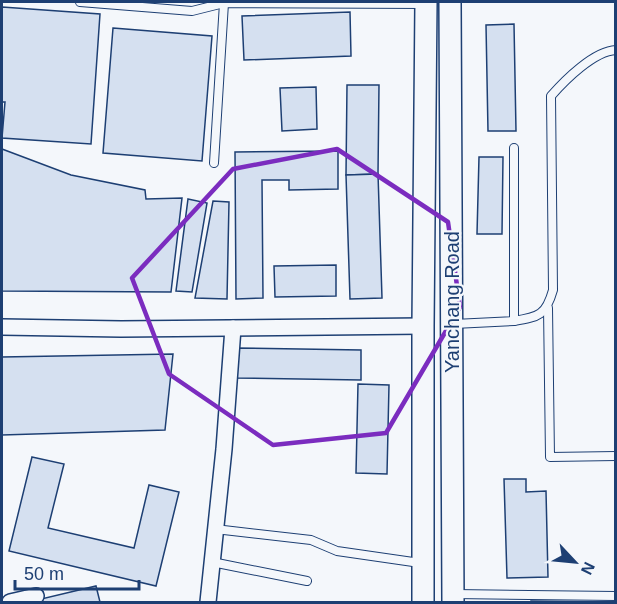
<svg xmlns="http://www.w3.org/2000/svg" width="617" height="604" viewBox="0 0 617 604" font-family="Arial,sans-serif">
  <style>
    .building { fill: #d5e0f0; stroke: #1d3f73; stroke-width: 1.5 }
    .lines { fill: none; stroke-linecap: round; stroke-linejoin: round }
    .service-casing { stroke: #1d3f73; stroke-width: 10 }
    .minor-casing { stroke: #1d3f73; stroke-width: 18 }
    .secondary-casing { stroke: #1d3f73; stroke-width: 24 }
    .service { stroke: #f4f7fb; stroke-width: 8 }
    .minor { stroke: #f4f7fb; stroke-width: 15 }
    .secondary { stroke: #f4f7fb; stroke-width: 21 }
    .marked { fill: none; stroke: #7b2cbf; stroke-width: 4.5; stroke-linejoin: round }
    .labels { text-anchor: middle; stroke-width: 4.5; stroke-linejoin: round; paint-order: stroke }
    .street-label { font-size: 20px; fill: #1d3f73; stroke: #f4f7fb }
  </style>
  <rect width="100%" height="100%" fill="#f4f7fb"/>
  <!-- building -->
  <g class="building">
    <path d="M2,7L100,14L91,144L2,138L5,102H2Z"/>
    <path d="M350,12L351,56L244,60L242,16Z"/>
    <path d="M514,24L516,131H488L486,25Z"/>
    <path d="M113,28L212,36L202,161L103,153Z"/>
    <path d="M347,85H379L378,174L346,175Z"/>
    <path d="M316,87L317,129L282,131L280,88Z"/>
    <path d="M2,149L71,175L145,190L146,199L182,198L171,292L2,291Z"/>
    <path d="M338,151V189L289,190V180H262L263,298L236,299L235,152Z"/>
    <path d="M479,157H503L502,234H477Z"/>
    <path d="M378,174L382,298L350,299L346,175Z"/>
    <path d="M188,199L207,203L192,292L176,291Z"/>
    <path d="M213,201L229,202L227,299L195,298Z"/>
    <path d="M336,265V296L275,297L274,266Z"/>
    <path d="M236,348L361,350V380L235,378Z"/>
    <path d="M173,354L165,430L2,435V357Z"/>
    <path d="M358,384L389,385L387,474L356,473Z"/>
    <path d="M32,457L64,464L48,528L134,548L149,485L179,492L156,586L9,551Z"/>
    <path d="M504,479H526V492L546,491L548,577L507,578Z"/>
    <path d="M96,586L100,602H41V599Z"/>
    <path d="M531,601L616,602H531Z"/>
  </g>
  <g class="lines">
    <defs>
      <g id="service">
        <path d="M80,2L192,11L224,3L425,4"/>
        <path d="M214,163L224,3"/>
        <path d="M548,308L550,457L616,456"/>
        <path d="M514,321C539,317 546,315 553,290L551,96C565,80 594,51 616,50"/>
        <path d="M454,324L514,321V148"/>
        <path d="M215,529L311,540L337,551L420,563"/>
        <path d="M212,562L307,581"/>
        <path d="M454,594L616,596"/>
      </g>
      <g id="minor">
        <path d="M2,327L121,329L423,326"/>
        <path d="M10,602L36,596"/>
        <path d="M208,602L224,449L233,328"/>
      </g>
      <g id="secondary">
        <path d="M450,2L453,602"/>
        <path d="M423,602V326L426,2"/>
      </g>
    </defs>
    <!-- service casing -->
    <use href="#service" class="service-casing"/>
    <!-- minor casing -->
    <use href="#minor" class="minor-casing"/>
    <!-- secondary casing -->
    <use href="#secondary" class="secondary-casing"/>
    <!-- service -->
    <use href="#service" class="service"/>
    <!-- minor -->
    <use href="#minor" class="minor"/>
    <!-- secondary -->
    <use href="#secondary" class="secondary"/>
  </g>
  <!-- marked area -->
  <path class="marked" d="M337,149L448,222L460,307L386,433L273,445L169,374L132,278L233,169Z"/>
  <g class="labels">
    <!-- street labels -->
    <g class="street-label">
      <text transform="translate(452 302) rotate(-90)" y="7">Yanchang Road</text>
    </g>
  </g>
  <!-- border -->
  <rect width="617" height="604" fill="none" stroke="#1d3f73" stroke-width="6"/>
  <!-- north arrow -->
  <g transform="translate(575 562) rotate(116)" stroke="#f4f7fb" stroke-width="4.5" paint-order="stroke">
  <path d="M0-4.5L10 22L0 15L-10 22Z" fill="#1d3f73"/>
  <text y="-9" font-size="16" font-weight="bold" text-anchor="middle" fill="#1d3f73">N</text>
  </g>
  <!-- scale -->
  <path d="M15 580v9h124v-9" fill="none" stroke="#1d3f73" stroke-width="3"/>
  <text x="24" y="580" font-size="18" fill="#1d3f73" stroke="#f4f7fb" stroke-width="4.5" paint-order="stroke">50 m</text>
</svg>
